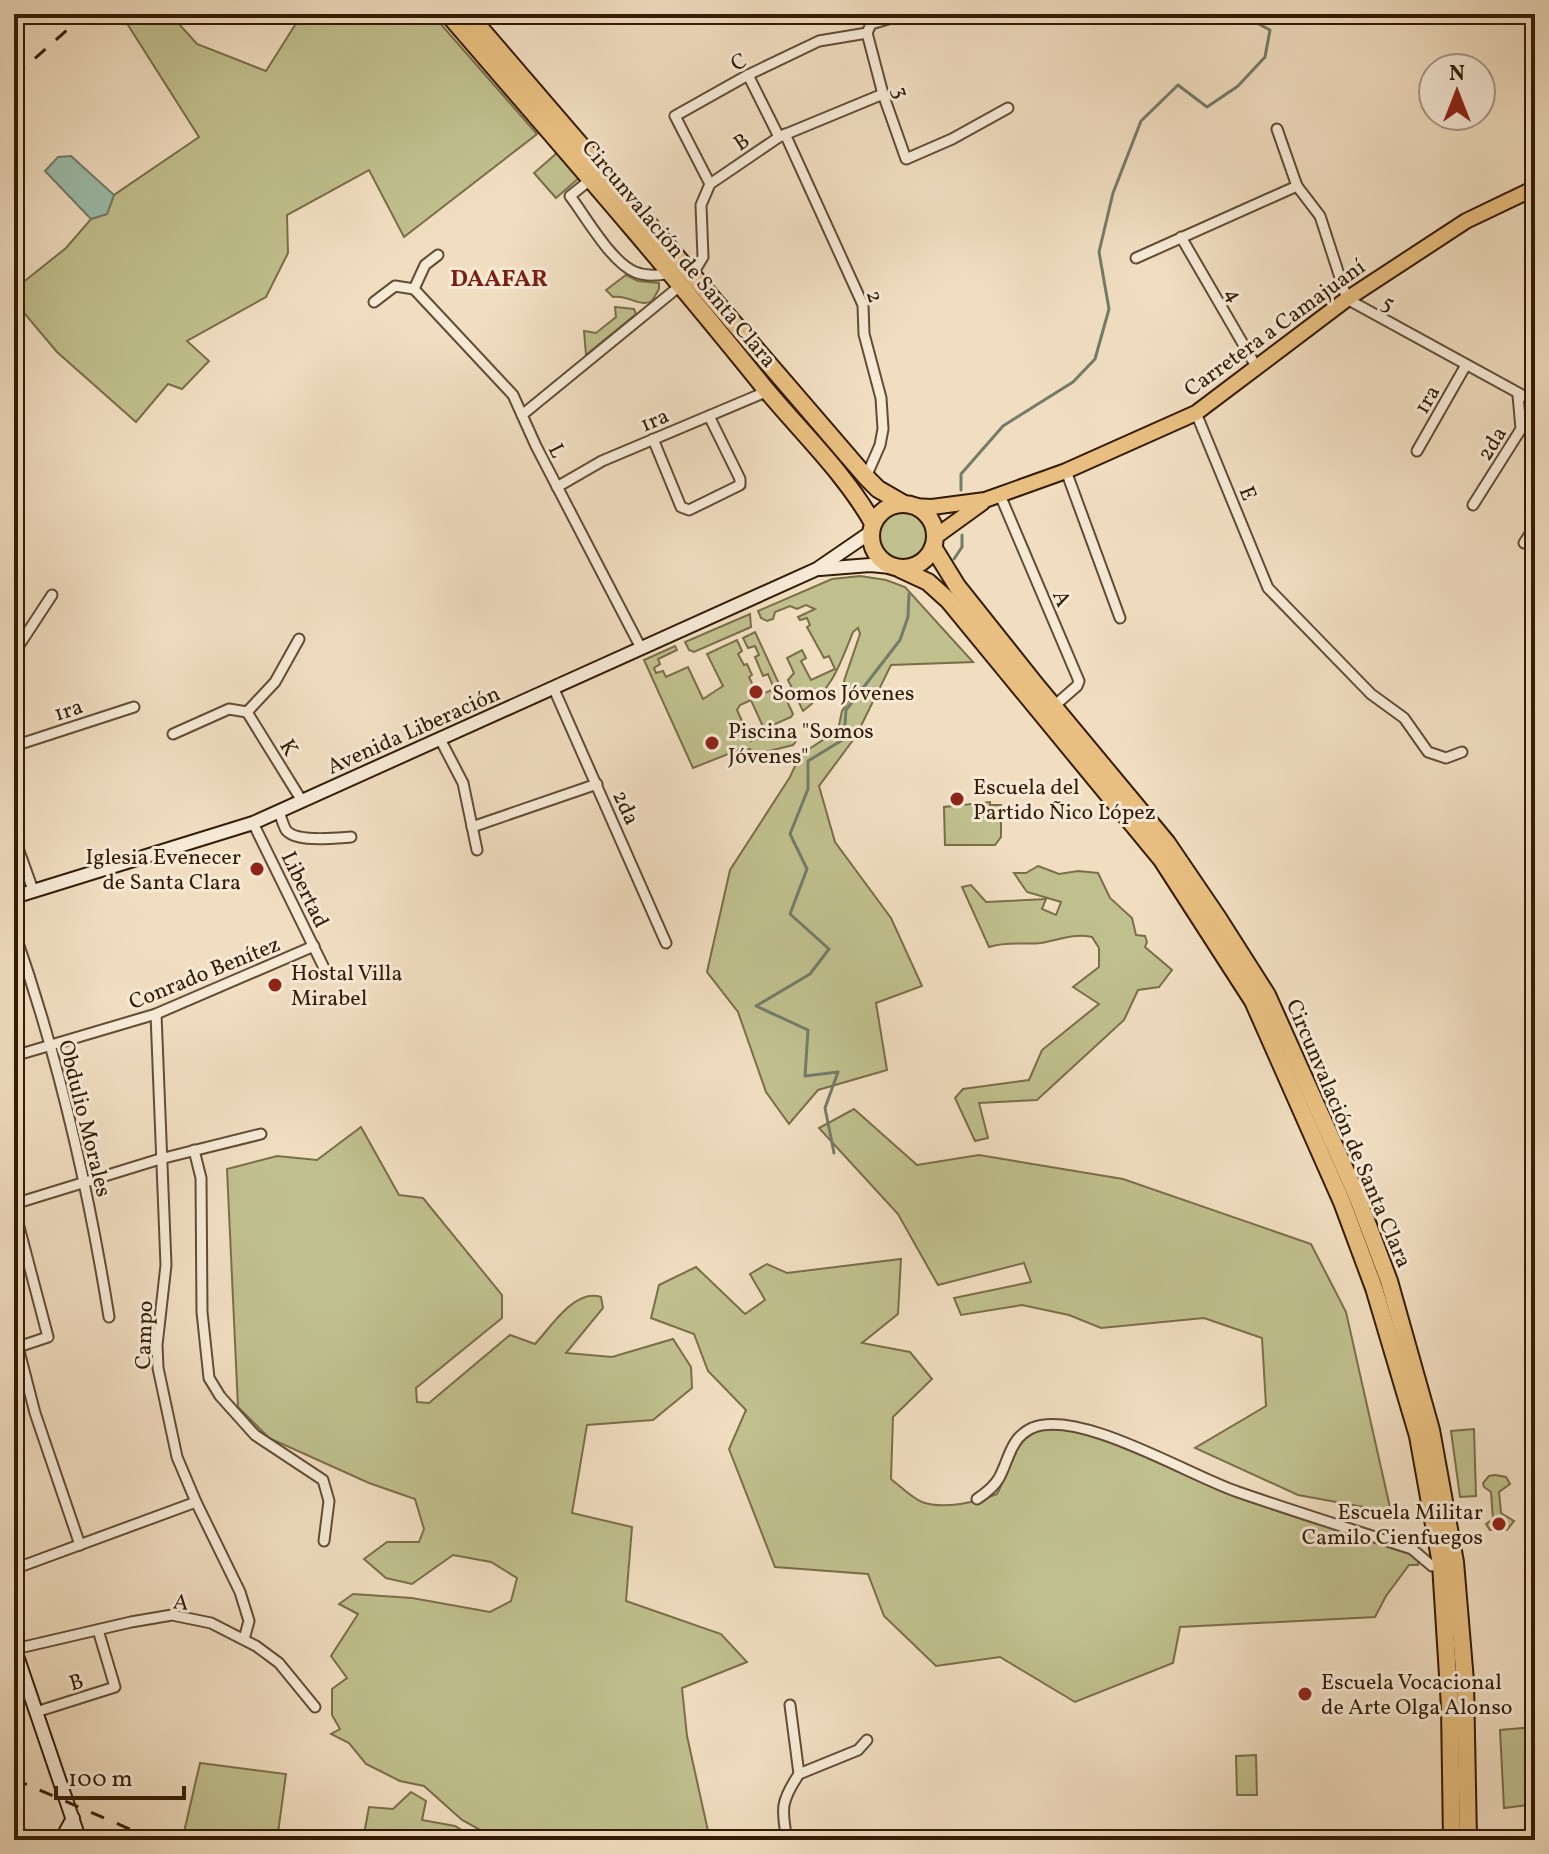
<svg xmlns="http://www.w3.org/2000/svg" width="1549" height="1854" viewBox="0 0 1549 1854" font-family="Vollkorn,serif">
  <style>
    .green { fill: #c0c08e; stroke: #7a6e49; stroke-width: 2 }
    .water { fill: #9cbdac; stroke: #727c69; stroke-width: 2 }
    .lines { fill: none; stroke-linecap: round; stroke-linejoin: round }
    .stream { stroke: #727c69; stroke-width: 3 }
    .street-casing { stroke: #624c33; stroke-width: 13 }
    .secondary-casing { stroke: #331b04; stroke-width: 16 }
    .primary-casing { stroke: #331b04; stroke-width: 18 }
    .highway-casing { stroke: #331b04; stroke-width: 20 }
    .street { stroke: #f6ead7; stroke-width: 9 }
    .secondary { stroke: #f6ead7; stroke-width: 12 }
    .primary { stroke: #e8bf80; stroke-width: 14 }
    .highway { stroke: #e8bf80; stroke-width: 16 }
    .rail { stroke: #331b04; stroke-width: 3; stroke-dasharray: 14 14; stroke-linecap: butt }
    .poi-dot { fill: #8f2418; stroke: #f6ead7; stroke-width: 3 }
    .labels { text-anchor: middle; stroke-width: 6; stroke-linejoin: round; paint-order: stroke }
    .street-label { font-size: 22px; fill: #331b04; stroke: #f6ead7 }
    .poi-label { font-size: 22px; fill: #331b04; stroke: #f6ead7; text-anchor: start }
    .neighbourhood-label { font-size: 24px; font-weight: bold; fill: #7a1f14; stroke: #f6ead7 }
  </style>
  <rect width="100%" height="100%" fill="#f1dec1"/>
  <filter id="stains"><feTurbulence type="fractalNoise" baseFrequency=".0025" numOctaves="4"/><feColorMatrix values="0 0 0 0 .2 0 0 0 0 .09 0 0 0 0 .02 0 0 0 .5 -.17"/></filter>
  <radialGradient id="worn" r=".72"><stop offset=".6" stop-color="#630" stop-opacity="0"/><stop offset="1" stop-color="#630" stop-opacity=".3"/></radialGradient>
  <!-- green -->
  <g class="green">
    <path d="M121,14H170L197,44L266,71L302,14H432L537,134L404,237L369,170L287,215L288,253L266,297L187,341L209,361L182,389L168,384L136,422L57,352L19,307L21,284L66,248L91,219L107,214L114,195L199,137Z"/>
    <path d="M557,153L579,178L556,198L534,173Z"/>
    <path d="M626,275L638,281L659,283V289L652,301C640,308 627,294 613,297L606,290Z"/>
    <path d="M615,307L634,309L636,314L586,355L584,331L596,333L616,317Z"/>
    <circle cx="902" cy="536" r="26"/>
    <path d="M860,576L886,580L905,587L973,662L891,665L856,736L819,786L835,842L891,918L922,986L876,1003L887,1070L818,1090L789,1124L766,1092L738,1012L707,972L730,870L790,777L800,755L838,730L842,711L851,697L844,681L860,634L858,628L853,632C840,664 832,690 803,711L788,680L794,673L787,658L802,650L806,658L801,661L811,680L835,669L829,656L824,658L807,627L810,625L807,618L800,620L798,617L815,609L806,605L797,609L790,606L775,612L773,619L767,621L761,618L758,611L832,579Z"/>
    <path d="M750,614L751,627L694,652L689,650L685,642Z"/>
    <path d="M755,632L793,714L791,717L764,729L751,700L740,705L737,710L751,741L766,735L768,738L794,727C797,734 799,739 793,745L753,755L750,749L744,751L743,748L693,768L644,660L675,646L677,650L658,659L660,664L654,668L656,673L663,671L666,677L688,667L703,699L723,686L707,654L737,640L742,651L738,654L744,665L747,664L752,675L749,677L758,696L774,689L768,674L763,676L755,657L759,655L755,646L748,648L743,638Z"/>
    <path d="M990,802V805H1001V837L995,845H945L944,807Z"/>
    <path d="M1038,866L1059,874L1078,871L1098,873L1110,898L1132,918L1136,935L1145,936L1147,942L1145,947L1172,970L1159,987L1138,990L1124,1020L1037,1100L979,1103L988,1138L975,1141L955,1098L963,1089L1029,1080L1042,1050L1099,1004L1073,987L1099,967V948L1092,937C1073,933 1059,940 1041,943C1023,945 1007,941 989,947L962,887L971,885L986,902L1046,899L1042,909L1056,915L1061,902L1027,892L1014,873H1026Z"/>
    <path d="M854,1109L917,1165L979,1155L1123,1179L1311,1244L1346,1312L1391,1512L1298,1495L1195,1448L1266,1406L1262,1338L1204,1318L1101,1328L1069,1315L1022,1305L961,1315L954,1298L1031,1282L1024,1263L938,1285L898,1214L819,1128Z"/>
    <path d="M361,1127L399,1195L423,1198L502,1295V1318L416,1388L417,1402L429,1403L510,1335L535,1344C551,1327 575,1288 601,1297L603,1308L566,1353L612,1357L673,1339L691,1367L692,1388L653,1420L587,1425L572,1513L632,1527L626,1601L721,1634L747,1662L682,1688L687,1736L710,1840H540L482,1831L462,1820L424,1786L400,1781L366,1764L349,1743L331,1734L340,1729L332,1715V1689L347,1678L331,1656L358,1614L339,1604L353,1594L412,1598L490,1612L511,1601L517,1578L491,1562L453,1555L412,1584L386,1578L364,1559L387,1542H419L424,1529L415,1499L369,1483L269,1438L238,1407L227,1169L277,1156L317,1160Z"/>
    <path d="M901,1259L898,1314L862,1343L910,1352L932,1379L893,1417L891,1479C900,1486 912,1498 922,1502C944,1510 977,1502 997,1494C1023,1443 1015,1419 1085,1433L1413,1553L1419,1559L1418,1565H1409L1386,1596L1375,1617L1180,1627L1173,1663L1075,1702L1000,1657L936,1666L884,1616L868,1574L775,1567L729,1449L746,1410L708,1371L694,1334L651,1318L659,1285L696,1267L745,1314L765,1300L750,1274L767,1264L787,1273Z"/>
    <path d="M1474,1429L1476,1496L1460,1497L1451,1431Z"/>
    <path d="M1495,1475L1506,1477L1510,1484L1499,1492L1501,1513L1514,1521L1507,1530H1490L1486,1524L1493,1519L1491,1492L1484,1487L1483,1483L1489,1476Z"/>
    <path d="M1535,1727V1804L1504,1808L1500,1730Z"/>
    <path d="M1256,1755L1257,1795H1237L1236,1756Z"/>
    <path d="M200,1763L286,1774L277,1840H212L184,1832Z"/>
    <path d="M411,1792L426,1801L422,1820L455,1826L475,1838L494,1840H363L369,1807L393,1809Z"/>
    <path d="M1361,1831L1363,1840H1252L1251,1836Z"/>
  </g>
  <!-- water -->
  <path class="water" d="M71,156L114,195L107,214L91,219L45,171L58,157Z"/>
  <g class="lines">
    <!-- stream -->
    <g class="stream">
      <path d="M961,490V474L1003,426L1073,382L1095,359L1109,309L1099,252L1113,193L1141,121L1178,85L1207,107L1238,86L1265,57L1270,30L1240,14"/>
      <path d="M954,559L962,547V535"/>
      <path d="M834,1153L825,1108L838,1072L805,1076L808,1030L756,1006L810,974L829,949L790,914L807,869L790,834L808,789V761L844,739L846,710L900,640L908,617L909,594"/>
    </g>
    <defs>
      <g id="street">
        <path d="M867,33L883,94L906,159L952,139L1008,108"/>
        <path d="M867,33L871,24L902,15"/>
        <path d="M748,75L779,137"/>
        <path d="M1277,129L1297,186L1320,216L1347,299L1535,402"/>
        <path d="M785,134L863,305L864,334L881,398L883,429L880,445L866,477"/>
        <path d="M590,180L570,196C586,217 611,262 635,272C647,277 660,275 672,273"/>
        <path d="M710,184L675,116L748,75L819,41L867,33"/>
        <path d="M1181,237L1257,368"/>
        <path d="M1136,258L1297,186"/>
        <path d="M692,275L703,257L701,205L710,184L779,137L883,94"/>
        <path d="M414,289L513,395L536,446L641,648"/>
        <path d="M374,302L395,286L414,289L425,265L438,255"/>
        <path d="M1196,413L1268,588L1371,694L1404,718L1428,752L1446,758L1462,752"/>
        <path d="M522,415L681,285"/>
        <path d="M653,439L681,507L689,510L740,485V479L709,416"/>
        <path d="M1417,451L1466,365"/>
        <path d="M1066,471L1120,618"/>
        <path d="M557,487L602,461L768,391"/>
        <path d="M1000,495L1079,681L1077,686L1053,707"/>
        <path d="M1473,505L1521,429L1518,395"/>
        <path d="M1524,543L1535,526"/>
        <path d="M14,653L52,595"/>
        <path d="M553,687L666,943"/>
        <path d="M247,712L302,801"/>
        <path d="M173,734L229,709L247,712L275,682L299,639"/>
        <path d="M440,739L463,783L477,850"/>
        <path d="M14,746L134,707"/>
        <path d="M279,811C281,817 283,825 286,830C296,843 336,838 351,837"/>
        <path d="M253,823L326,972"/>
        <path d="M472,827L597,784"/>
        <path d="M14,837L33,890"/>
        <path d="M14,931C58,1056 88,1186 109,1317"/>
        <path d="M156,1014L166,1265L157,1345L158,1368L177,1457L196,1502L240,1592L249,1621L244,1639"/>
        <path d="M14,1056L156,1014L314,946"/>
        <path d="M194,1150L201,1178L202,1312L209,1378L220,1396L255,1435L323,1480L329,1501L324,1541"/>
        <path d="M14,1204L160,1159L261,1134"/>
        <path d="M14,1208L48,1337L15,1348"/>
        <path d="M18,1347L35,1413L80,1545"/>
        <path d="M977,1499C986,1493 994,1487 999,1478C1009,1460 1010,1438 1032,1428C1079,1408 1190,1476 1238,1492C1296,1512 1354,1530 1412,1549L1432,1566"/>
        <path d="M14,1569L196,1502"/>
        <path d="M15,1649L131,1622L172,1615L211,1623L256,1646L279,1663L315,1707"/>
        <path d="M36,1712L115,1687L98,1630"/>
        <path d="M799,1774L858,1750L867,1740"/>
        <path d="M14,1818L20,1832L21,1840"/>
        <path d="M787,1840C781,1808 781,1801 799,1774L790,1705"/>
      </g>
      <g id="secondary">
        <path d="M820,569L870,565L891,567"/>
        <path d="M14,897L253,823L817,569L871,532"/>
        <path d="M14,1647L78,1835L82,1840"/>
        <path d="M61,1840L73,1818"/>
      </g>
      <g id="primary">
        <path d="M912,506L932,507L985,500L1066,471L1196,413L1347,299L1466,221L1535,188"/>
        <path d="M935,537L982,503"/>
      </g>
      <g id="highway">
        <path d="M448,14C554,137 661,259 763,386C800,431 844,472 873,523"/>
        <path d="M468,14L866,477L878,489L904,504"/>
        <circle cx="903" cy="536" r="32"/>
        <path d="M933,547L957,586L1035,684L1167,843L1218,918L1267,995L1357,1196L1389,1281L1431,1430L1455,1562L1465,1681L1468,1840"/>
        <path d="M900,569L928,582L948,600L1162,860L1253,1001L1342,1202L1374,1288L1418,1436L1441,1564L1450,1707L1452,1840"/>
      </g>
    </defs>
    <!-- street casing -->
    <use href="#street" class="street-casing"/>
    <!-- secondary casing -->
    <use href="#secondary" class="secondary-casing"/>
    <!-- primary casing -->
    <use href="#primary" class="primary-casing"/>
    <!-- highway casing -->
    <use href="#highway" class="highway-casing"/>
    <!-- street -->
    <use href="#street" class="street"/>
    <!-- secondary -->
    <use href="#secondary" class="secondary"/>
    <!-- primary -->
    <use href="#primary" class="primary"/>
    <!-- highway -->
    <use href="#highway" class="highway"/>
    <!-- rail -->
    <g class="rail">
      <path d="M14,77L85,14"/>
      <path d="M14,1779L155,1840"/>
    </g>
  </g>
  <!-- markers -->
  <g class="poi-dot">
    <circle cx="756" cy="692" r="8"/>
    <circle cx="712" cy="743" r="8"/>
    <circle cx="957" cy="799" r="8"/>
    <circle cx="257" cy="869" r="8"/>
    <circle cx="275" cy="985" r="8"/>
    <circle cx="1499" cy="1524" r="8"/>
    <circle cx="1305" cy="1694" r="8"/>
  </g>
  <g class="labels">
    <!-- street labels -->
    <g class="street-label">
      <text transform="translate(738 61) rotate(-28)" y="8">C</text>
      <text transform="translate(902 92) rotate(73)" y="8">3</text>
      <text transform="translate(741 141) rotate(-34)" y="8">B</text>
      <text transform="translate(680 253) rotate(50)" y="8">Circunvalación de Santa Clara</text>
      <text transform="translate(1235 294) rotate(60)" y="8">4</text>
      <text transform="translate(876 296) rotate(73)" y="8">2</text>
      <text transform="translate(1389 302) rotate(29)" y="8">5</text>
      <text transform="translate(1274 327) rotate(-36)" y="8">Carretera a Camajuaní</text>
      <text transform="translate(1426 399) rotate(-60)" y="8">1ra</text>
      <text transform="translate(654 419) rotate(-23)" y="8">1ra</text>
      <text transform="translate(1491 443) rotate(-58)" y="8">2da</text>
      <text transform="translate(558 450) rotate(63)" y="8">L</text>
      <text transform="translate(1249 493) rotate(68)" y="8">E</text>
      <text transform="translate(1063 598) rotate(67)" y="8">A</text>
      <text transform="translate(68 709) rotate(-18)" y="8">1ra</text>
      <text transform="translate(413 729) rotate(-24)" y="8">Avenida Liberación</text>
      <text transform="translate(290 747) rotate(59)" y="8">K</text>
      <text transform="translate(627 807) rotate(66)" y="8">2da</text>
      <text transform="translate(306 889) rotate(64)" y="8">Libertad</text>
      <text transform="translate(204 972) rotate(-22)" y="8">Conrado Benítez</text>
      <text transform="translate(86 1118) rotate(76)" y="8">Obdulio Morales</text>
      <text transform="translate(1350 1133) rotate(67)" y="8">Circunvalación de Santa Clara</text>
      <text transform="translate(143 1335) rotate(-88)" y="8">Campo</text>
      <text transform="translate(181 1601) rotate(6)" y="8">A</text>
      <text transform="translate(76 1681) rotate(-17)" y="8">B</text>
    </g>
    <!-- poi labels -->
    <g class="poi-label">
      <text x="772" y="700">Somos Jóvenes</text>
      <text x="728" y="738">Piscina "Somos<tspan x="728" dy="25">Jóvenes"</tspan></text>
      <text x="973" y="794">Escuela del<tspan x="973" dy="25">Partido Ñico López</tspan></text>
      <text x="241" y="864" text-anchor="end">Iglesia Evenecer<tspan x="241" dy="25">de Santa Clara</tspan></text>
      <text x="291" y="980">Hostal Villa<tspan x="291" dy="25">Mirabel</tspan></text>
      <text x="1483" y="1519" text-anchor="end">Escuela Militar<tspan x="1483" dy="25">Camilo Cienfuegos</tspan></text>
      <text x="1321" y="1689">Escuela Vocacional<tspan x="1321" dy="25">de Arte Olga Alonso</tspan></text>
    </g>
    <!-- neighbourhood labels -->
    <g class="neighbourhood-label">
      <text x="499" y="286">DAAFAR</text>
    </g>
  </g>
  <!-- margin -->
  <rect width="1549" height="1854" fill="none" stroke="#f1dec1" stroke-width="48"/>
  <rect x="16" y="16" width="1517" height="1822" fill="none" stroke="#331b04" stroke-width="4"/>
  <rect x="24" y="24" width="1501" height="1806" fill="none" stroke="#331b04" stroke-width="2"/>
  <!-- north arrow -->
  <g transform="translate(1457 92)"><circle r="38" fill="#f6ead7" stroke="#a89783" stroke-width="2"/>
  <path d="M0-6L14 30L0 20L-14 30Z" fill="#8f2418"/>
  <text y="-12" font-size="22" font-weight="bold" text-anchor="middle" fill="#331b04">N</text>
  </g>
  <!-- scale -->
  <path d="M56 1786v12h128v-12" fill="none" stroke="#331b04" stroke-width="4"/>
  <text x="68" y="1786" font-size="24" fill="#331b04" stroke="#f6ead7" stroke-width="6" paint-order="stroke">100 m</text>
  <rect width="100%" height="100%" filter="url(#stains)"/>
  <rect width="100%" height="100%" fill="url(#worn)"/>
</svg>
